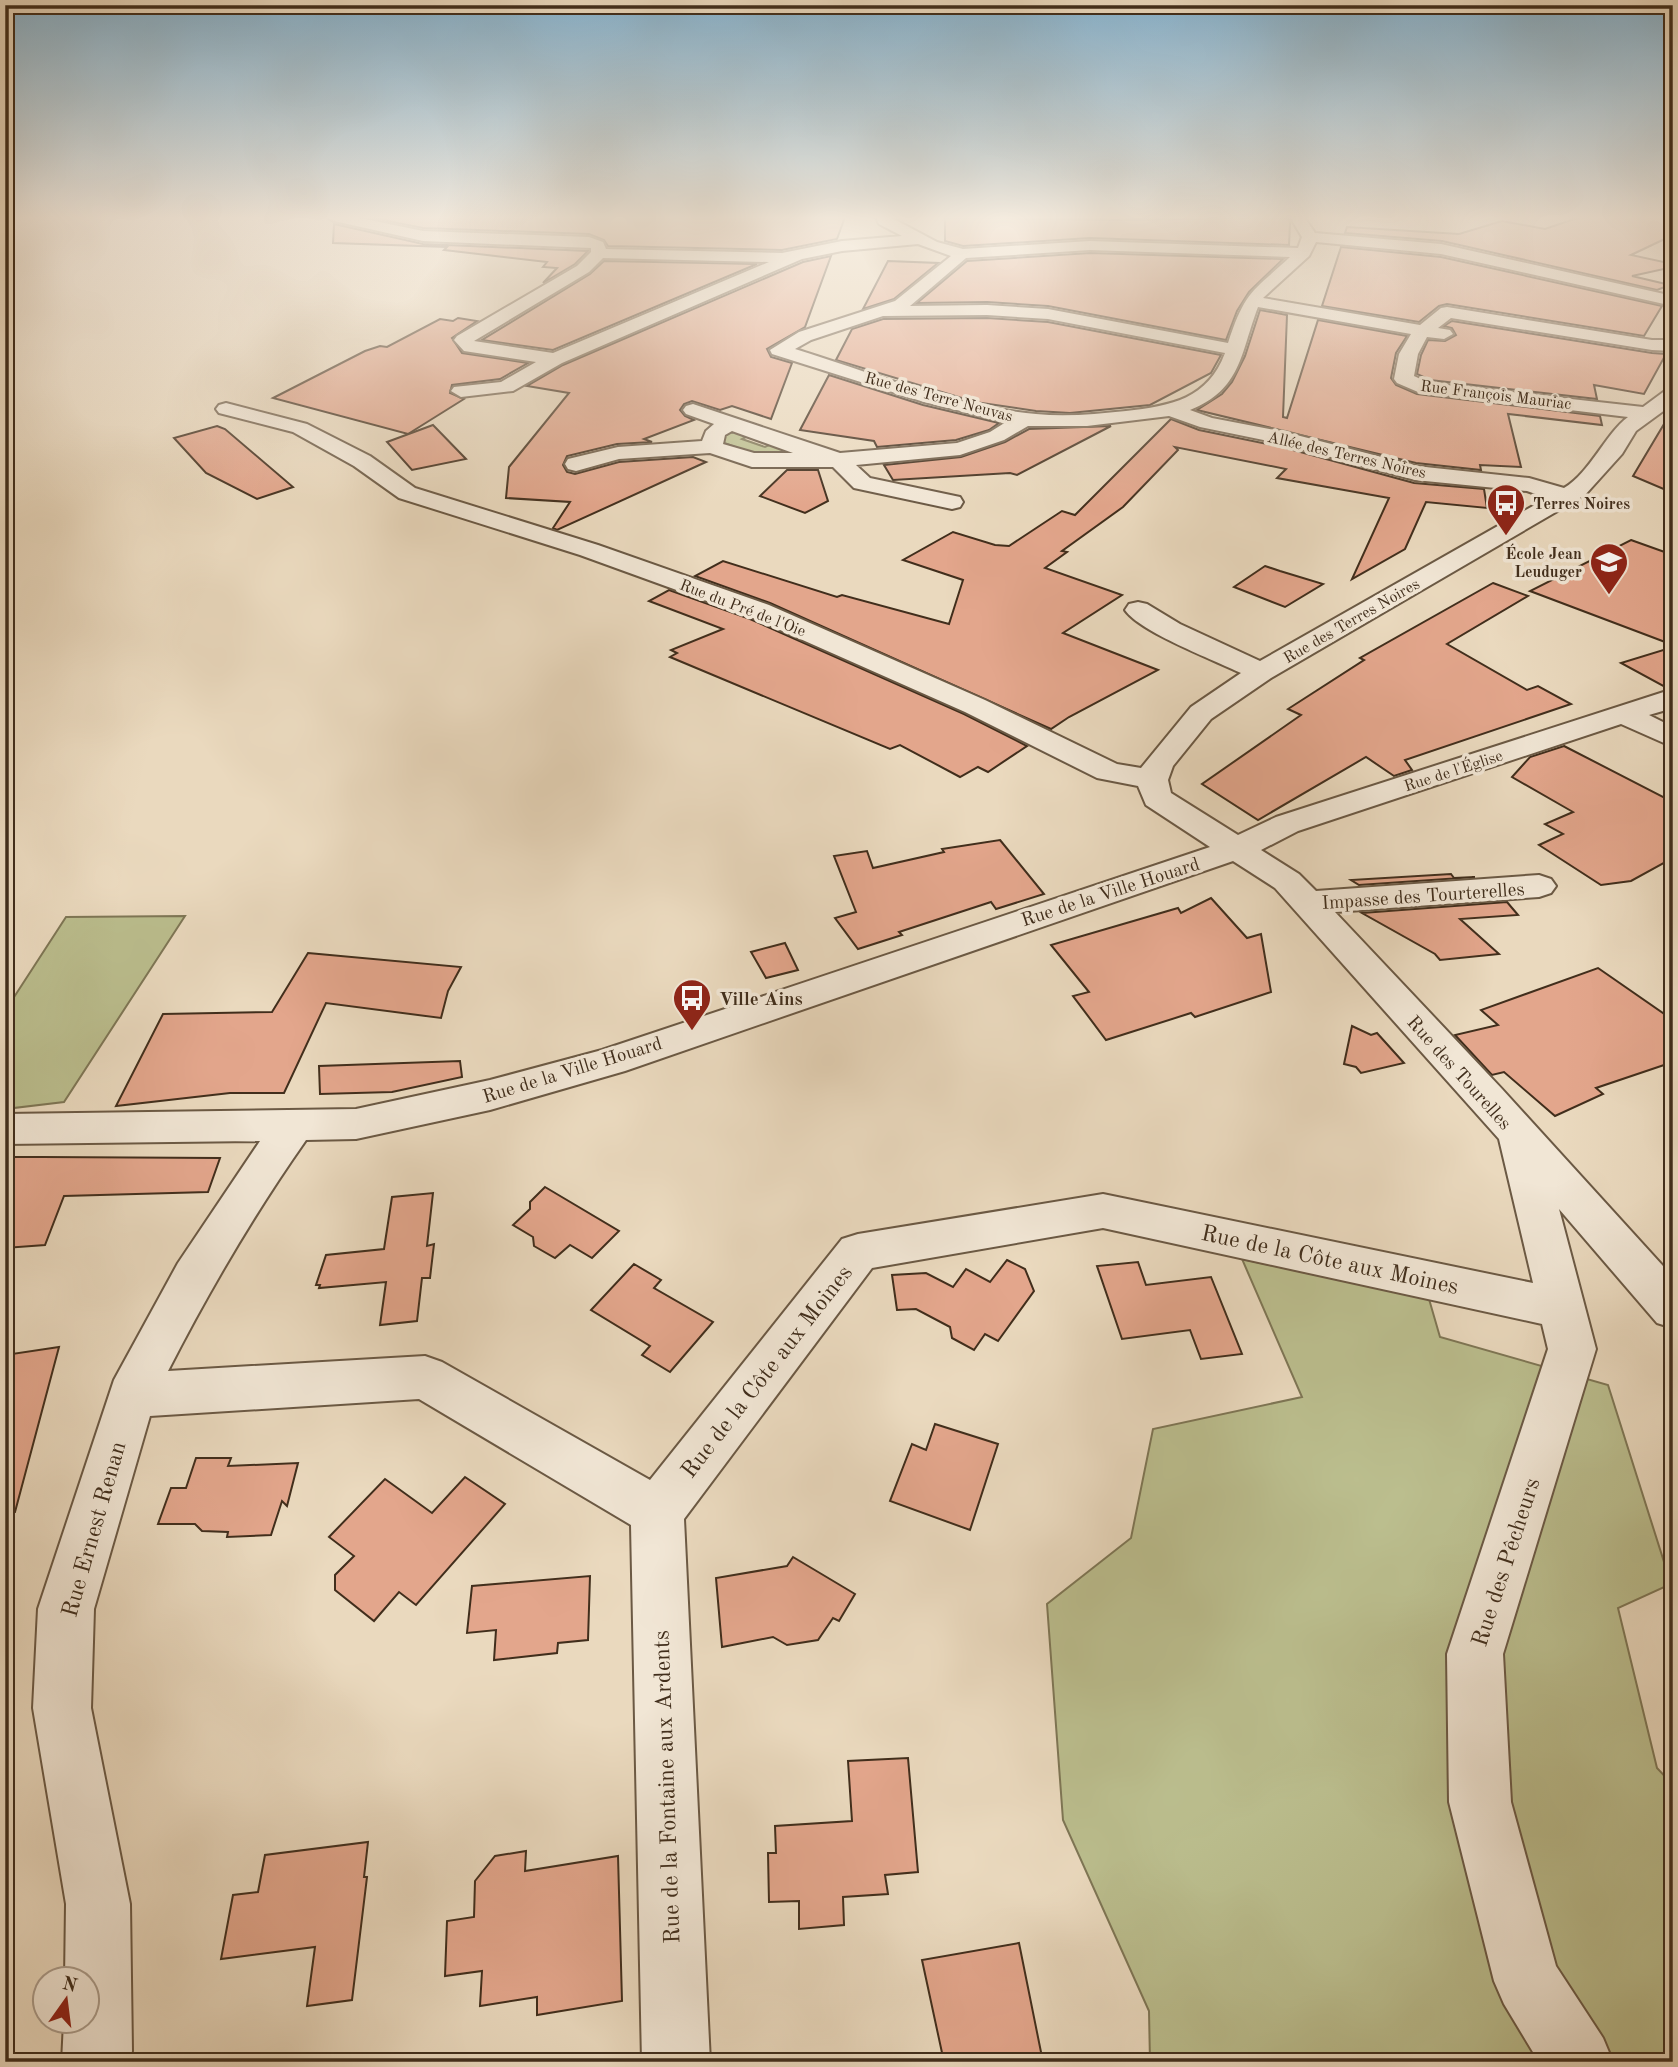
<svg xmlns="http://www.w3.org/2000/svg" width="1678" height="2067" viewBox="0 0 1678 2067" font-family="'Old Standard TT',serif">
  <style>
    .green { fill: #bbbe8e; stroke: #7e7655; stroke-width: 2 }
    .building { fill: #e3a68c; stroke: #412e1c; stroke-width: 2 }
    .lines { fill: none; stroke-linecap: round; stroke-linejoin: round }
    .minor-casing { stroke: #6b5944; stroke-width: 4 }
    .minor { fill: #f1e6d5; fill-rule: evenodd }
    .labels { text-anchor: middle; stroke-width: 7; stroke-linejoin: round; paint-order: stroke }
    .far-street-label { font-size: 16px; fill: #412e1c; stroke: #f1e6d5 }
    .far-poi-label { font-size: 16px; font-weight: bold; fill: #412e1c; stroke: #f1e6d5; text-anchor: start }
    .street-label { font-size: 19px; fill: #412e1c; stroke: #f1e6d5 }
    .poi-label { font-size: 19px; font-weight: bold; fill: #412e1c; stroke: #f1e6d5; text-anchor: start }
    .near-street-label { font-size: 23px; fill: #412e1c; stroke: #f1e6d5 }
  </style>
  <rect width="100%" height="100%" fill="#ead9be"/>
  <filter id="stains"><feTurbulence type="fractalNoise" baseFrequency=".00286" numOctaves="4"/><feColorMatrix values="0 0 0 0 .2 0 0 0 0 .09 0 0 0 0 .02 0 0 0 .5 -.17"/></filter>
  <radialGradient id="worn" r=".72"><stop offset=".6" stop-color="#630" stop-opacity="0"/><stop offset="1" stop-color="#630" stop-opacity=".3"/></radialGradient>
  <!-- green -->
  <g class="green">
    <path d="M732,431L752,434L742,439L765,447L776,442L786,451C765,461 742,449 721,442V435Z"/>
    <path d="M185,916L64,1102L5,1109V1011L66,917Z"/>
    <path d="M1242,1259L1429,1299L1440,1337L1608,1385L1671,1584L1618,1608L1657,1768L1673,1785V2062H1150L1149,2011L1063,1820L1047,1604L1131,1538L1153,1429L1302,1397Z"/>
  </g>
  <!-- building -->
  <g class="building">
    <path d="M368,217H845L837,239L782,250L608,246L604,240L589,234L423,228Z"/>
    <path d="M945,217L1117,220L1280,217L1288,218L1290,223L1289,245L1090,238L963,246L945,241Z"/>
    <path d="M1580,217H1673V235L1631,255L1673,264V267L1632,276L1670,285L1657,290L1442,241L1345,233L1347,227L1459,234L1502,221L1545,229Z"/>
    <path d="M334,224L423,244L588,251L575,264L543,283L557,268L543,267L547,262L444,250L447,247L333,243Z"/>
    <path d="M1341,247L1441,257L1662,306L1644,336L1447,304L1439,306L1419,322L1322,306Z"/>
    <path d="M1090,253L1283,259L1249,292L1237,311L1226,340L1048,306L987,302L917,303L967,261Z"/>
    <path d="M831,256L805,327L767,349L771,357L792,363L771,419L732,406L720,410L692,401L684,404L680,410L685,416L694,420L644,439L652,442L617,444L567,456L563,465L567,472L575,474L619,462L693,457L706,462L557,530L553,528L570,502L506,498L509,467L569,393L527,386L563,365L803,262Z"/>
    <path d="M604,261L757,264L553,350L482,340L590,274Z"/>
    <path d="M888,261L938,263L894,299L863,309Z"/>
    <path d="M1260,310L1287,315L1283,417L1287,418L1318,320L1407,336L1396,353L1391,378L1396,385L1417,394L1600,416L1602,425L1508,414L1521,467L1480,465L1481,470L1416,463L1197,410L1222,394L1232,382L1245,356Z"/>
    <path d="M458,318L477,321L452,338L462,353L528,363L500,379L452,385L450,393L464,399L408,434L273,398L365,351L380,346L387,347L440,319L453,321Z"/>
    <path d="M987,318L1048,322L1221,355L1211,373L1150,405L1070,413L1036,411L975,402L836,360L852,329L883,319Z"/>
    <path d="M1452,321L1652,353L1666,354L1644,394L1594,385L1597,399L1430,380L1417,374L1421,355L1428,340L1445,341L1456,335L1452,328L1444,326Z"/>
    <path d="M829,375L923,405L999,423L989,430L956,440L877,447L874,441L800,430Z"/>
    <path d="M1673,409V493L1633,476Z"/>
    <path d="M1171,419L1199,430L1282,447L1414,483L1484,489L1487,508L1426,502L1405,549L1352,579L1389,498L1277,478L1286,469L1175,447L1178,450L1123,507L1062,551L1067,552L1045,568L1122,595L1063,633L1158,670L1069,717L1051,729L770,603L695,576L723,561L837,597L842,595L949,624L963,580L903,560L953,532L995,545L1009,546L1062,511L1075,515Z"/>
    <path d="M433,425L466,459L412,470L387,442Z"/>
    <path d="M217,426L225,429L293,487L257,499L206,473L174,438Z"/>
    <path d="M1111,426L1017,475L1010,473L893,480L884,465L961,457L1005,442L1029,429Z"/>
    <path d="M787,470H818L828,501L805,513L760,496Z"/>
    <path d="M1631,540L1673,555V645L1530,591Z"/>
    <path d="M1265,566L1280,571L1323,584L1285,607L1234,587Z"/>
    <path d="M1493,583L1528,596L1447,644L1527,690L1538,686L1571,704L1405,760L1412,770L1394,776L1366,757L1258,820L1202,784L1301,715L1288,709L1364,660L1360,658Z"/>
    <path d="M669,590L750,619L964,714L1027,746L988,772L978,767L960,777L900,745L890,749L670,657L677,653L671,650L723,629L649,601Z"/>
    <path d="M1673,647V687L1667,688L1621,663Z"/>
    <path d="M1564,746L1673,802V858L1631,881L1601,885L1539,845L1563,834L1545,824L1573,812L1512,777L1530,757Z"/>
    <path d="M1000,840L1044,894L996,909L991,902L899,932L902,935L858,949L835,918L856,912L834,856L867,851L873,868L944,852L942,849Z"/>
    <path d="M1451,874L1454,878L1475,877L1359,885L1351,880Z"/>
    <path d="M1211,898L1247,938L1261,934L1271,992L1195,1017L1191,1013L1106,1040L1073,996L1089,992L1051,945L1178,908L1181,913Z"/>
    <path d="M1507,902L1518,915L1460,919L1499,954L1440,960L1435,954L1362,913Z"/>
    <path d="M785,943L798,970L766,978L751,952Z"/>
    <path d="M308,953L461,967L448,991L441,1018L326,1003L284,1093H230L116,1106L163,1014L272,1012Z"/>
    <path d="M1598,968L1673,1020V1062L1596,1088L1603,1094L1555,1116L1504,1072L1492,1075L1455,1035L1498,1025L1481,1010Z"/>
    <path d="M1352,1026L1371,1035L1377,1033L1404,1063L1361,1073L1356,1067L1344,1064Z"/>
    <path d="M460,1061L462,1077L392,1092L320,1094L319,1066Z"/>
    <path d="M5,1157H42L220,1158L208,1192L64,1196L45,1245L5,1248Z"/>
    <path d="M545,1187L619,1231L592,1258L570,1245L555,1258L534,1246L533,1237L513,1225L530,1209V1202Z"/>
    <path d="M433,1193L427,1246L434,1244L430,1278H422L417,1321L380,1325L386,1282L319,1288L320,1285H316L326,1255L384,1249L392,1197Z"/>
    <path d="M1007,1260L1025,1269L1034,1291L998,1341L985,1334L974,1350L952,1338L950,1327L916,1309L897,1310L892,1275L926,1273L953,1287L966,1269L990,1282Z"/>
    <path d="M1138,1262L1146,1285L1211,1277L1242,1354L1201,1359L1190,1330L1122,1339L1097,1266Z"/>
    <path d="M634,1264L661,1280L654,1288L713,1322L670,1372L642,1355L650,1346L591,1310Z"/>
    <path d="M59,1347L15,1512L5,1511V1355Z"/>
    <path d="M935,1424L998,1444L970,1530L890,1501L912,1444L926,1450Z"/>
    <path d="M196,1458H231L228,1466L298,1463L287,1506L282,1501L271,1535L227,1537L228,1532L202,1531L195,1524H158L171,1488H186Z"/>
    <path d="M465,1477L505,1504L416,1605L399,1592L374,1621L335,1590V1575L354,1556L329,1537L385,1479L432,1513Z"/>
    <path d="M793,1557L855,1594L839,1621L833,1618L818,1640L787,1645L773,1637L722,1647L716,1578L787,1566Z"/>
    <path d="M590,1576L588,1640L558,1643L557,1653L494,1660L496,1630L467,1633L472,1586Z"/>
    <path d="M908,1758L918,1872L885,1875L888,1894L843,1897L844,1925L799,1929V1901L769,1902L768,1853H776L775,1826L852,1821L848,1761Z"/>
    <path d="M368,1842L364,1877H367L352,2000L307,2006L315,1947L221,1959L233,1895L258,1892L265,1855Z"/>
    <path d="M526,1851L525,1871L618,1856L622,2001L537,2015V1997L480,2006L482,1971L445,1976L447,1921L474,1917L475,1881L495,1856Z"/>
    <path d="M1019,1943L1043,2062H944L922,1960Z"/>
  </g>
  <g class="lines">
    <defs>
      <path id="minor" d="M327,217H355L423,231L589,237L603,242L606,249L782,253L842,241L902,236L879,224L876,217H890L937,242L963,249L1090,241L1298,248L1302,237L1290,217H1304L1315,233L1441,244L1673,296V306L1441,254L1316,242L1309,256L1263,298L1420,325L1441,308L1447,307L1652,340H1664L1673,336V351L1652,350L1451,318L1438,328L1450,330L1453,334L1444,339L1427,337L1418,354L1414,376L1429,383L1643,407L1666,390L1673,388V404L1636,431L1622,454L1585,495L1271,678L1211,719L1173,766L1168,780L1171,793L1238,835L1276,817L1673,689V708L1649,715L1673,727V747L1621,724L1298,831L1261,850L1299,874L1316,891L1539,875L1551,879L1556,886L1551,893L1539,897L1335,912L1502,1089L1673,1277V1328L1657,1323L1559,1209L1596,1349L1503,1654L1511,1802L1556,1966L1603,2038L1613,2062H1539L1504,2004L1494,1981L1449,1802L1447,1654L1548,1349L1542,1324L1103,1228L872,1268L684,1519L710,2062H642L631,1525L419,1399L150,1416L94,1609L91,1708L130,1904L132,2051L130,2062H62L64,2022H88V1980H65L66,1904L33,1708L38,1609L114,1380L178,1263L260,1141L5,1144V1114L356,1109L490,1080L602,1050L1210,847L1146,805L1138,786L1097,778L965,712L751,617L580,555L399,498L354,466L293,432L219,413L216,409L219,405L226,403L307,424L370,456L415,488L598,545L769,605L985,700L1117,764L1141,768L1191,707L1241,673C1214,660 1140,632 1125,610L1129,604L1138,602L1147,604L1180,624L1260,661L1547,498L1527,491L1415,480L1283,444L1200,427L1169,416L1087,426H1028L1004,440L960,455L856,465L870,478L960,497L963,502L960,507L952,509L854,488L833,467H752L710,453L619,459L576,471L568,469L565,464L568,459L618,447L702,441L706,431L714,424L686,414L683,410L686,406L693,404L840,453L957,443L990,432L1006,422L924,402L772,354L770,350L799,332L895,301L951,256L918,244L842,251L802,259L562,363L513,391L461,397L451,391L454,387L501,382L536,362L464,351L454,340L457,336L577,266L591,252V248L423,241L334,221ZM1090,250L1290,257C1252,292 1245,291 1228,343L1048,309L987,305L910,306L966,258ZM603,258L769,262L553,353L474,341L589,272ZM1258,307L1411,334L1399,354L1394,379L1397,383L1418,392L1628,417C1606,433 1590,473 1564,488L1529,478L1416,466L1285,432L1212,418L1190,410C1242,389 1240,354 1258,307ZM883,316L987,315L1048,319L1225,353C1208,399 1171,406 1126,411C1096,414 1066,417 1036,414C954,407 873,373 795,349L811,340ZM732,431L793,453H754L723,444L725,435ZM1233,861L1275,888L1499,1139L1533,1283L1103,1194L858,1234L842,1239L650,1480L442,1362L425,1356L168,1371C209,1291 254,1214 306,1140L356,1139L490,1110L625,1071Z"/>
    </defs>
    <!-- minor casing -->
    <use href="#minor" class="minor-casing"/>
    <!-- minor -->
    <use href="#minor" class="minor"/>
  </g>
  <!-- sky -->
  <linearGradient id="sky" x2="0" y2="1"><stop stop-color="#88b6d3"/><stop offset="0.43" stop-color="#f6eee2"/><stop offset="1" stop-color="#f6eee2" stop-opacity="0"/></linearGradient>
  <rect width="1678" height="506" fill="url(#sky)"/>
  <!-- icons -->
  <defs>
    <symbol id="bus-pin" viewBox="-11 -11 22 30"><path d="M0 17L-7.5 6A9.5 9.5 0 1 1 7.5 6Z" fill="#8f2418" stroke="#f1e6d5"/><path d="M-5-6H5V4H4V6H2V4H-2V6H-4V4H-5ZM-3.5-4V0h7V-4ZM-3.5 1.2v1.5H-2V1.2ZM2 1.2v1.5H3.5V1.2Z" fill="#fff"/></symbol>
    <symbol id="school-pin" viewBox="-11 -11 22 30"><path d="M0 17L-7.5 6A9.5 9.5 0 1 1 7.5 6Z" fill="#8f2418" stroke="#f1e6d5"/><path d="M0-5L7-2L0 1L-7-2ZM-4 1L0 2.5L4 1V4Q0 6-4 4Z" fill="#fff"/></symbol>
  </defs>
  <g fill-rule="evenodd">
    <use href="#bus-pin" x="1484" y="481" width="44" height="60"/>
    <use href="#school-pin" x="1587" y="540" width="44" height="60"/>
    <use href="#bus-pin" x="670" y="976" width="44" height="60"/>
  </g>
  <g class="labels">
    <!-- far-street labels -->
    <g class="far-street-label">
      <text transform="translate(1496 394) rotate(7)" y="6">Rue François Mauriac</text>
      <text transform="translate(939 396) rotate(15)" y="6">Rue des Terre Neuvas</text>
      <text transform="translate(1347 454) rotate(13)" y="6">Allée des Terres Noires</text>
      <text transform="translate(743 607) rotate(21)" y="6">Rue du Pré de l'Oie</text>
      <text transform="translate(1351 620) rotate(-30)" y="6">Rue des Terres Noires</text>
      <text transform="translate(1453 770) rotate(-18)" y="6">Rue de l'Église</text>
    </g>
    <!-- far-poi labels -->
    <g class="far-poi-label">
      <text x="1533" y="509">Terres Noires</text>
      <text x="1582" y="559" text-anchor="end">École Jean<tspan x="1582" dy="18">Leuduger</tspan></text>
    </g>
    <!-- street labels -->
    <g class="street-label">
      <text transform="translate(1110 891) rotate(-18)" y="7">Rue de la Ville Houard</text>
      <text transform="translate(1423 895) rotate(-4)" y="7">Impasse des Tourterelles</text>
      <text transform="translate(572 1069) rotate(-17)" y="7">Rue de la Ville Houard</text>
      <text transform="translate(1460 1072) rotate(48)" y="7">Rue des Tourelles</text>
    </g>
    <!-- poi labels -->
    <g class="poi-label">
      <text x="719" y="1005">Ville Ains</text>
    </g>
    <!-- near-street labels -->
    <g class="near-street-label">
      <text transform="translate(1330 1259) rotate(12)" y="8">Rue de la Côte aux Moines</text>
      <text transform="translate(766 1371) rotate(-52)" y="8">Rue de la Côte aux Moines</text>
      <text transform="translate(93 1529) rotate(-74)" y="8">Rue Ernest Renan</text>
      <text transform="translate(1505 1562) rotate(-72)" y="8">Rue des Pêcheurs</text>
      <text transform="translate(666 1787) rotate(-92)" y="8">Rue de la Fontaine aux Ardents</text>
    </g>
  </g>
  <!-- margin -->
  <rect width="1678" height="2067" fill="none" stroke="#ead9be" stroke-width="28"/>
  <rect x="7" y="7" width="1664" height="2053" fill="none" stroke="#412e1c" stroke-width="3.5"/>
  <rect x="14" y="14" width="1650" height="2039" fill="none" stroke="#412e1c" stroke-width="2"/>
  <!-- north arrow -->
  <g transform="translate(66 2000) rotate(14)"><circle r="33" fill="#f1e6d5" stroke="#ab9c8b" stroke-width="2"/>
  <path d="M0-5L12 26L0 18L-12 26Z" fill="#8f2418"/>
  <text y="-10" font-size="19" font-weight="bold" text-anchor="middle" fill="#412e1c">N</text>
  </g>
  <rect width="100%" height="100%" filter="url(#stains)"/>
  <rect width="100%" height="100%" fill="url(#worn)"/>
</svg>
